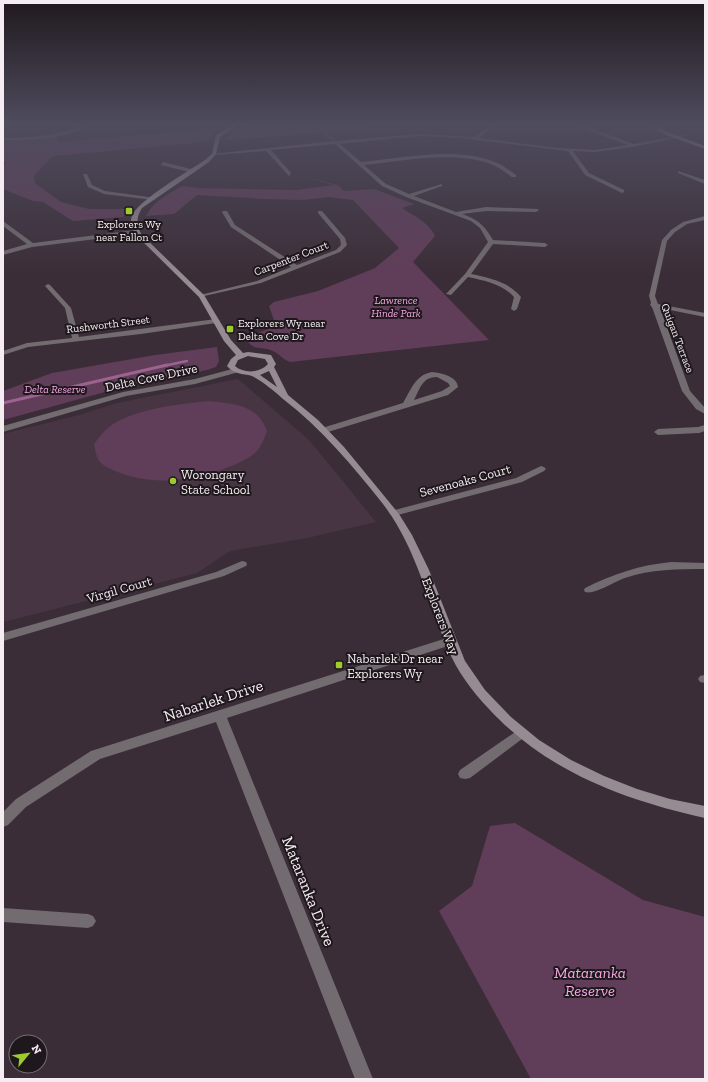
<svg xmlns="http://www.w3.org/2000/svg" width="708" height="1082" viewBox="0 0 708 1082" font-family="'Zilla Slab',serif">
  <style>
    .built { fill: #483544 }
    .green { fill: #603d58 }
    .lines { fill: none; stroke-linecap: round; stroke-linejoin: round }
    .stream-far1 { stroke: #9b638f; stroke-width: 2.5 }
    .stream { stroke: #9b638f; stroke-width: 3 }
    .street { fill: #726b70; fill-rule: evenodd }
    .secondary { fill: #968b93; fill-rule: evenodd }
    .poi-dot { fill: #9eca2f; stroke: #1e181c; stroke-width: 1.5 }
    .labels { text-anchor: middle; stroke-width: 4; stroke-linejoin: round; paint-order: stroke }
    .far-poi-label { font-size: 11px; fill: #f6edf3; stroke: #1e181c }
    .far-street-label { font-size: 11px; fill: #f6edf3; stroke: #1e181c }
    .far-park-label { font-size: 11px; font-style: italic; fill: #f7a6e5; stroke: #1e181c }
    .street-label { font-size: 13px; fill: #f6edf3; stroke: #1e181c }
    .poi-label { font-size: 13px; fill: #f6edf3; stroke: #1e181c; text-anchor: start }
    .near-street-label { font-size: 16px; fill: #f6edf3; stroke: #1e181c }
    .near-park-label { font-size: 16px; font-style: italic; fill: #f7a6e5; stroke: #1e181c }
  </style>
  <rect width="100%" height="100%" fill="#3b2d37"/>
  <!-- built -->
  <path class="built" d="M238,379L309,440L376,522L307,538L230,551L197,573L3,622V434L79,415L117,403Z"/>
  <!-- green -->
  <g class="green">
    <path d="M249,124H405L327,132L335,140H331L322,133L224,140L233,132Z"/>
    <path d="M219,128L206,142L53,156L34,176L35,183L61,202L89,209H128L123,217L73,221L43,202L33,201L3,189V167L7,162H3V141L56,137L61,142Z"/>
    <path d="M295,175L338,185L344,191L374,189L414,204L402,208C412,215 430,223 435,236L413,262L489,340L290,362C283,360 280,354 273,351C260,345 255,353 245,338L276,326L269,306L274,302L318,291L375,268L399,248L353,200L329,197L303,200L264,199L197,195L174,214L146,216C153,201 169,194 182,186L199,188L296,190L334,185Z"/>
    <path d="M217,347L219,361L216,367L207,370L116,389L3,420V391L52,373L155,355Z"/>
    <path d="M209,401C234,404 257,404 267,431C264,439 262,446 256,452C239,468 195,478 172,480C154,482 132,478 115,471C109,468 102,466 98,459C96,455 95,449 94,444C98,439 103,432 108,428C130,409 181,404 209,401Z"/>
    <path d="M515,823L643,900L705,917V1079H531L439,911L472,886L490,826Z"/>
  </g>
  <g class="lines">
    <!-- stream-far1 -->
    <path class="stream-far1" d="M163,366L187,361"/>
    <!-- stream -->
    <path class="stream" d="M3,403L167,365"/>
    <!-- street -->
    <g class="street">
      <path d="M87,124H94C67,139 33,141 3,140V138C32,138 60,135 87,124Z"/>
      <path d="M571,124H579L634,144L683,135L685,136L633,147L595,152L573,151L589,173L624,190V192L622,193L585,175L568,151L461,138L419,136L340,144L361,162C401,158 457,146 495,162C503,165 509,170 516,175V177H512C505,172 497,166 488,163C449,151 404,161 364,165L386,184L409,194L442,184V186L414,196L456,212L486,207L538,209L539,210L536,212L486,211L462,214C479,220 484,225 493,240L545,243L548,245L545,247L493,244L471,274C490,278 509,282 521,297L517,309L514,311L511,309L514,297C502,284 486,281 468,277L451,295L446,294L465,274L488,242L480,228L471,221L406,197L382,186L335,144L271,150L291,173L289,176L266,151L214,155L212,154L335,141L419,134L474,137L489,126L491,128L479,138L557,148L595,150L628,145Z"/>
      <path d="M163,162L195,170L196,171L193,173L161,165Z"/>
      <path d="M678,171L705,180V184L678,173Z"/>
      <path d="M83,174H87L92,185L105,191L156,198L153,200L104,194L88,187Z"/>
      <path d="M223,211H227L235,225L297,265L336,250L341,245L340,239L318,213V211H322L345,238L347,245L340,252L261,283L200,297V295L257,281L291,267L231,227L222,212Z"/>
      <path d="M705,216V220L687,224L675,232L667,241L655,296L658,304L705,313V317L660,308L690,391L705,408V414L696,409L682,391L652,307L650,305L651,303L649,296L662,240L671,230L683,222Z"/>
      <path d="M3,221L33,243L136,230L139,232L136,234L32,247L3,255V251L27,244L3,226Z"/>
      <path d="M48,284L50,285L71,308L79,337L216,319L220,321L216,323L141,334L28,347L3,355V351L27,343L72,338L65,308L45,286Z"/>
      <path d="M236,368L240,370L239,372L195,384L126,396L3,432V426L123,392L195,379Z"/>
      <path d="M432,372C441,373 457,376 458,387L448,395L328,432H322L321,430L322,428L403,403C411,390 415,375 432,372ZM437,377L448,383L450,386L442,391L414,400C420,389 422,377 437,377Z"/>
      <path d="M705,425V431L699,433L658,435L654,432L658,429L698,427Z"/>
      <path d="M541,466L544,467L546,469L544,471L522,482L394,516L389,513L391,511L516,478Z"/>
      <path d="M242,561L246,562L247,564L246,566L224,576L3,641V633L216,572Z"/>
      <path d="M671,562L705,563V569C678,569 651,569 625,578C615,581 595,595 585,592L584,590L585,588C613,574 640,565 671,562Z"/>
      <path d="M450,637L454,638L456,641L454,644L227,718L373,1079H355L216,722L100,759L26,807L8,825L3,827V812L16,799L91,751Z"/>
      <path d="M704,675H705V683L700,682L698,679L700,676Z"/>
      <path d="M522,728L526,730L528,733L526,736L470,778L465,779L460,778L458,774L460,770L518,730Z"/>
      <path d="M3,908L88,914L93,916L96,921L93,926L88,928L3,922Z"/>
    </g>
    <!-- secondary -->
    <g class="secondary">
      <path d="M234,124H240L220,137L216,154L209,162L142,208C136,217 136,226 142,235L204,295L231,340L243,353L248,352L271,355L276,364L274,367L288,395L318,420L344,447L399,514L412,535L429,570L465,661L485,690L511,717L539,740L571,760L604,776L637,789L670,799L705,806V818C624,800 546,771 489,709C472,691 457,671 448,649C427,600 416,547 383,504C353,466 321,428 283,399C274,391 262,381 252,376C242,373 235,375 227,366L231,359L236,355L224,341L199,297L137,236C133,230 129,223 132,216C137,201 190,170 205,160L212,154L216,135ZM248,356L265,359L268,364C260,373 244,374 235,366L238,360ZM269,371L277,387L260,375Z"/>
      <path d="M646,124H652L670,133L705,146V149L666,135Z"/>
    </g>
  </g>
  <!-- sky -->
  <linearGradient id="sky" x2="0" y2="1"><stop stop-color="#20191e"/><stop offset="0.45" stop-color="#4f4c5e"/><stop offset="1" stop-color="#4f4c5e" stop-opacity="0"/></linearGradient>
  <rect width="708" height="276" fill="url(#sky)"/>
  <!-- markers -->
  <g class="poi-dot">
    <rect x="125" y="207" width="8" height="8" rx="2"/>
    <rect x="226" y="325" width="8" height="8" rx="2"/>
    <circle cx="173" cy="481" r="4"/>
    <rect x="335" y="661" width="8" height="8" rx="2"/>
  </g>
  <g class="labels">
    <!-- far-poi labels -->
    <g class="far-poi-label">
      <text x="129" y="228">Explorers Wy<tspan x="129" dy="13">near Fallon Ct</tspan></text>
      <text x="238" y="327" text-anchor="start">Explorers Wy near<tspan x="238" dy="13">Delta Cove Dr</tspan></text>
    </g>
    <!-- far-street labels -->
    <g class="far-street-label">
      <text transform="translate(291 258) rotate(-21)" y="4">Carpenter Court</text>
      <text transform="translate(108 324) rotate(-7)" y="4">Rushworth Street</text>
      <text transform="translate(678 338) rotate(69)" y="4">Quigan Terrace</text>
    </g>
    <!-- far-park labels -->
    <g class="far-park-label">
      <text x="396" y="304">Lawrence<tspan x="396" dy="13">Hinde Park</tspan></text>
      <text x="55" y="393">Delta Reserve</text>
    </g>
    <!-- street labels -->
    <g class="street-label">
      <text transform="translate(151 377) rotate(-12)" y="5">Delta Cove Drive</text>
      <text transform="translate(465 480) rotate(-15)" y="5">Sevenoaks Court</text>
      <text transform="translate(119 589) rotate(-16)" y="5">Virgil Court</text>
      <text transform="translate(441 616) rotate(69)" y="5">Explorers Way</text>
    </g>
    <!-- poi labels -->
    <g class="poi-label">
      <text x="181" y="479">Worongary<tspan x="181" dy="15">State School</tspan></text>
      <text x="347" y="663">Nabarlek Dr near<tspan x="347" dy="15">Explorers Wy</tspan></text>
    </g>
    <!-- near-street labels -->
    <g class="near-street-label">
      <text transform="translate(213 700) rotate(-18)" y="6">Nabarlek Drive</text>
      <text transform="translate(309 891) rotate(68)" y="6">Mataranka Drive</text>
    </g>
    <!-- near-park labels -->
    <g class="near-park-label">
      <text x="590" y="978">Mataranka<tspan x="590" dy="18">Reserve</tspan></text>
    </g>
  </g>
  <!-- border -->
  <rect width="708" height="1082" fill="none" stroke="#f6edf3" stroke-width="8"/>
  <!-- north arrow -->
  <g transform="translate(28 1054) rotate(61)"><circle r="19" fill="#1e181c" stroke="#746d72"/>
  <path d="M0-3L7 15L0 10L-7 15Z" fill="#9eca2f"/>
  <text y="-6" font-size="11" font-weight="bold" text-anchor="middle" fill="#f6edf3">N</text>
  </g>
</svg>
